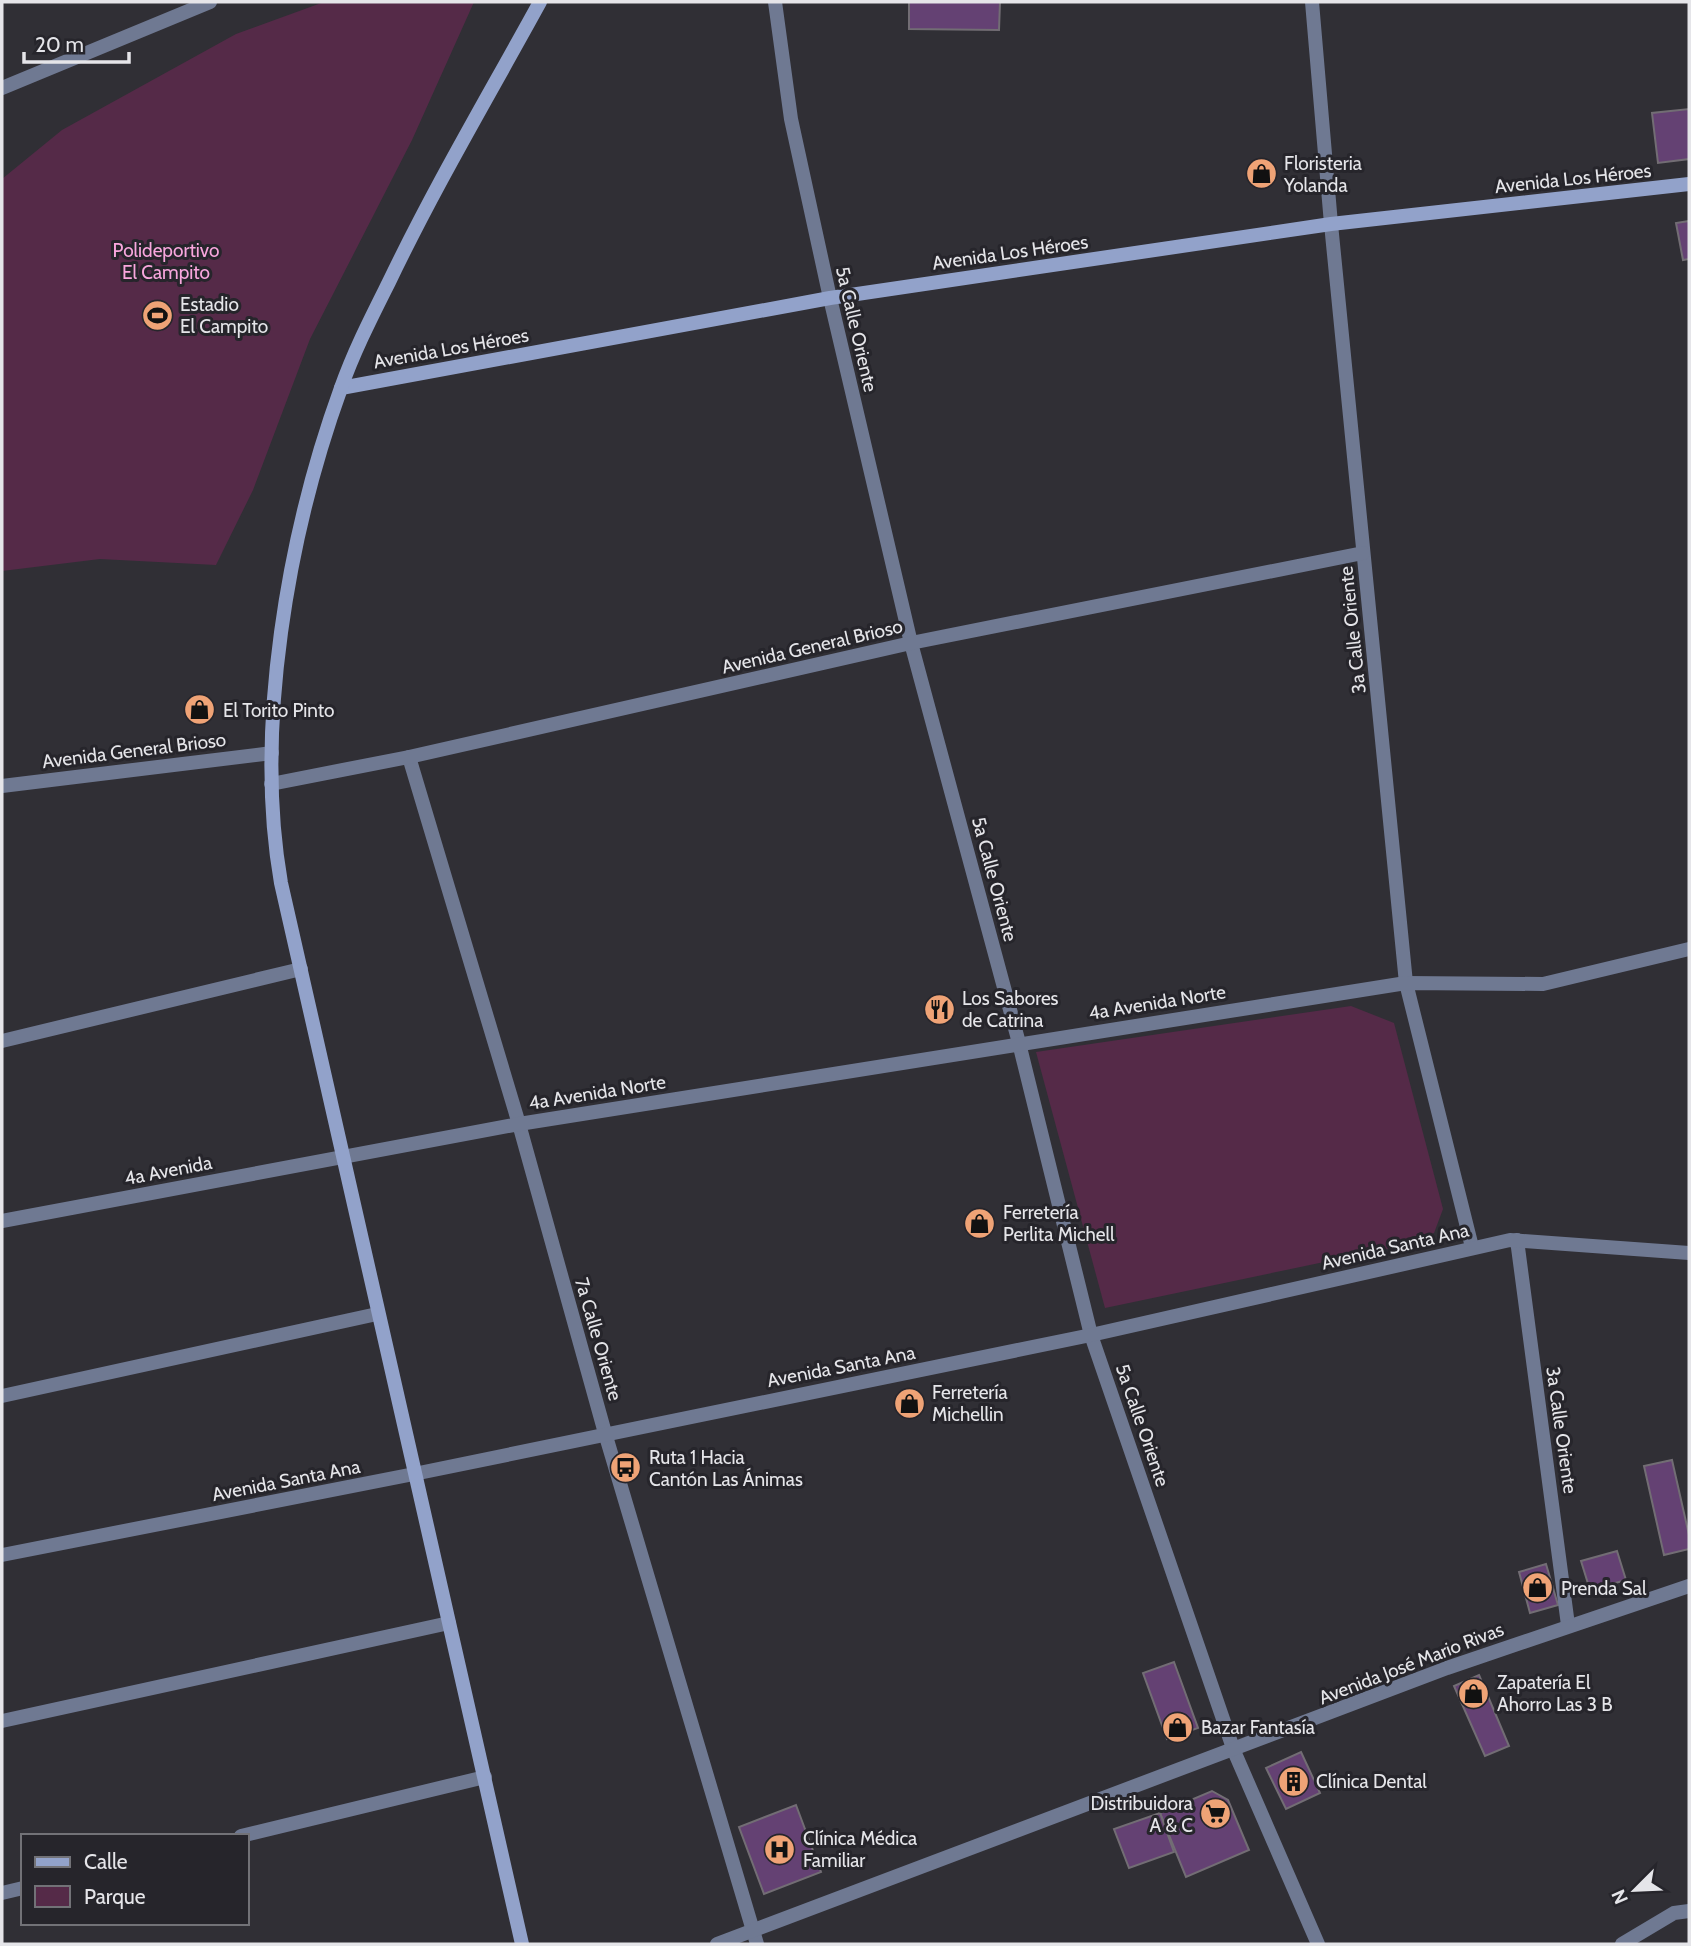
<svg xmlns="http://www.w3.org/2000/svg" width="1691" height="1946" viewBox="0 0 1691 1946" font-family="Cabin,sans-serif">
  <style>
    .green { fill: #552a48 }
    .building { fill: #644173; stroke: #726d74; stroke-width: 2 }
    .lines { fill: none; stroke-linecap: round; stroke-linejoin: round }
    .minor { stroke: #6f7992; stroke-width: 14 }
    .tertiary { stroke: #6f7992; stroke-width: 14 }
    .secondary { stroke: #92a2ca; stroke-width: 14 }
    .labels { text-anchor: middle; stroke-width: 6; stroke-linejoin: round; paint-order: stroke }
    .poi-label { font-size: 19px; fill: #e5e5e9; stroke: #26252b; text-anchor: start }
    .street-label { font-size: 19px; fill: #e5e5e9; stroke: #26252b }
    .park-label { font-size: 19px; fill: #f8a6dd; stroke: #26252b }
  </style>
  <rect width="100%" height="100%" fill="#302f35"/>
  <!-- green -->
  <g class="green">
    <path d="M324,2H474L412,140L310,339L253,490L216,565L100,559L2,571V179L62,130L236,34Z"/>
    <path d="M1351,1006L1394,1023L1443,1209L1434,1233L1405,1245L1105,1308L1036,1052Z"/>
  </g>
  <!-- building -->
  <g class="building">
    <path d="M909,2H1000L999,30L909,29Z"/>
    <path d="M1689,109V159L1658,163L1652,113Z"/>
    <path d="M1689,221V259L1683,260L1676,223Z"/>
    <path d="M1672,1460L1689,1535V1549L1664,1555L1644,1466Z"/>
    <path d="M1617,1551L1626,1580L1590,1590L1581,1561Z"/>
    <path d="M1546,1564L1558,1605L1530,1613L1519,1572Z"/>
    <path d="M1174,1662L1198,1728L1167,1739L1143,1673Z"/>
    <path d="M1479,1675L1509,1746L1485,1756L1454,1686Z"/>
    <path d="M1301,1752L1320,1793L1286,1809L1266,1768Z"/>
    <path d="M1212,1791L1228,1800L1249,1850L1186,1877L1160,1813Z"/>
    <path d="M796,1805L821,1872L764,1894L739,1827Z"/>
    <path d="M1160,1813L1174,1852L1129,1868L1114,1829Z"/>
  </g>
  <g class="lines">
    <!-- minor -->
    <g class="minor">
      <path d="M775,2L791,119L830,298L911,643L1019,1043L1091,1335L1234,1751L1318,1944"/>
      <path d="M1312,2L1331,224L1406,983L1472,1247"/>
      <path d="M409,757L519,1124L605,1433L757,1944"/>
      <path d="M271,784L409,757L911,643L1363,553"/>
      <path d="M2,786L272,753"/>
      <path d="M2,1041L301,969"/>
      <path d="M2,1221L519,1124L1406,983L1543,984L1689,949"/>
      <path d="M1517,1240L1568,1625"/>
      <path d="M2,1396L377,1314"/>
      <path d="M2,1555L414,1474L1091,1335L1510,1240L1689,1253"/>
      <path d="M2,1721L449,1623"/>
      <path d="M241,1836L485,1777"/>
      <path d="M2,1893L23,1888"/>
      <path d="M1622,1944L1674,1913L1689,1911"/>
    </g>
    <!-- tertiary -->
    <g class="tertiary">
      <path d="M2,88L210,2"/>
      <path d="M717,1944L1447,1668L1689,1586"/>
    </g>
    <!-- secondary -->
    <g class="secondary">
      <path d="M341,388L830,298L1331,224L1689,184"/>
      <path d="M522,1944L281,883C254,729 288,534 341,388C354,351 372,316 389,282C435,186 489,95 540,2"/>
    </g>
  </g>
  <!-- icons -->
  <defs>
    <symbol id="shop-disc" viewBox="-11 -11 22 22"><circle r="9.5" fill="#efa376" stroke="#26252b"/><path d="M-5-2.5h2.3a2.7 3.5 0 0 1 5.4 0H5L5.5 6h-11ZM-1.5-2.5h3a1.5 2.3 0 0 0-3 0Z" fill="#111"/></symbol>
    <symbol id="stadium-disc" viewBox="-11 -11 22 22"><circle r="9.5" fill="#efa376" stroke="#26252b"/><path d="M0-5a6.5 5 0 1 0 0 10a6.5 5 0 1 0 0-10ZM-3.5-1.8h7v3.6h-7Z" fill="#111"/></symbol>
    <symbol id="restaurant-disc" viewBox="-11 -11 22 22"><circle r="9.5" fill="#efa376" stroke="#26252b"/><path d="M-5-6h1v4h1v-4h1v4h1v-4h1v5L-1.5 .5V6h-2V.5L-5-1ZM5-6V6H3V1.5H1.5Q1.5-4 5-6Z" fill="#111"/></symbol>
    <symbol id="bus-disc" viewBox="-11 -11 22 22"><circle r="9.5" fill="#efa376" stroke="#26252b"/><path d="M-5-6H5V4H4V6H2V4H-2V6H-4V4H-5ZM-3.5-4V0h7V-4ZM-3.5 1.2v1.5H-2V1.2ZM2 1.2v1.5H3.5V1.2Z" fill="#111"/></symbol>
    <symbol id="building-disc" viewBox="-11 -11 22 22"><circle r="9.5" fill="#efa376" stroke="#26252b"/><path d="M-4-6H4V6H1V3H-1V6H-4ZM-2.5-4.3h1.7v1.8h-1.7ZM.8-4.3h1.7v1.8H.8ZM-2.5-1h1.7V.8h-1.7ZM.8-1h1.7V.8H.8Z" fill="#111"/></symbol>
    <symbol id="supermarket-disc" viewBox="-11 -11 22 22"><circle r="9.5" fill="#efa376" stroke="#26252b"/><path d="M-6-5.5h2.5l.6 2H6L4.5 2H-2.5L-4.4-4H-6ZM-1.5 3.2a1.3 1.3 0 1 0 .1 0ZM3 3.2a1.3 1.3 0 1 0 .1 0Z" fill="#111"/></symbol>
    <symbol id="hospital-disc" viewBox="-11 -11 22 22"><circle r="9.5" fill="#efa376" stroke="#26252b"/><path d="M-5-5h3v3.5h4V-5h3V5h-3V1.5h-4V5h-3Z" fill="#111"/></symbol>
  </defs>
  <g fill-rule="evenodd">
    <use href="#shop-disc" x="1244" y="156" width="35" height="35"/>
    <use href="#stadium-disc" x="140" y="298" width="35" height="35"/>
    <use href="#shop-disc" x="182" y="692" width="35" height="35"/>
    <use href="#restaurant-disc" x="922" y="992" width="35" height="35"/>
    <use href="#shop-disc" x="962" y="1206" width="35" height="35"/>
    <use href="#shop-disc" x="892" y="1386" width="35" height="35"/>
    <use href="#bus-disc" x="608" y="1450" width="35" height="35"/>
    <use href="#shop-disc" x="1520" y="1570" width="35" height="35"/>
    <use href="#shop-disc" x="1456" y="1676" width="35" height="35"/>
    <use href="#shop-disc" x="1160" y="1710" width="35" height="35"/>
    <use href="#building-disc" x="1276" y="1764" width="35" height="35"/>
    <use href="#supermarket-disc" x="1198" y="1796" width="35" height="35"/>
    <use href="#hospital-disc" x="762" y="1832" width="35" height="35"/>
  </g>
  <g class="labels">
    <!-- poi labels -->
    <g class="poi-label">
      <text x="1284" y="170">Floristeria<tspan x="1284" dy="22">Yolanda</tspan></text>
      <text x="180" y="311">Estadio<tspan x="180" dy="22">El Campito</tspan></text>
      <text x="223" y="717">El Torito Pinto</text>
      <text x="962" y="1005">Los Sabores<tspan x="962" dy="22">de Catrina</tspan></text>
      <text x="1003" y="1219">Ferretería<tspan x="1003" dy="22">Perlita Michell</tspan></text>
      <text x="932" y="1399">Ferretería<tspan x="932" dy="22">Michellin</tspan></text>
      <text x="649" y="1464">Ruta 1 Hacia<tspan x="649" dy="22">Cantón Las Ánimas</tspan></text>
      <text x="1561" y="1595">Prenda Sal</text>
      <text x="1497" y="1689">Zapatería El<tspan x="1497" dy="22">Ahorro Las 3 B</tspan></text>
      <text x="1201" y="1734">Bazar Fantasía</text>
      <text x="1316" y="1788">Clínica Dental</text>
      <text x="1193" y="1810" text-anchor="end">Distribuidora<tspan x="1193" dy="22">A &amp; C</tspan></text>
      <text x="803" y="1845">Clínica Médica<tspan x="803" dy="22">Familiar</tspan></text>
    </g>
    <!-- street labels -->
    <g class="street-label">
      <text transform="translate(1573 178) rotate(-6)" y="7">Avenida Los Héroes</text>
      <text transform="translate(1010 252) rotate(-8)" y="7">Avenida Los Héroes</text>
      <text transform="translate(857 329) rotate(77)" y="7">5a Calle Oriente</text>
      <text transform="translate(451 348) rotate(-10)" y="7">Avenida Los Héroes</text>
      <text transform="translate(1352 630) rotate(-96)" y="7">3a Calle Oriente</text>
      <text transform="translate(812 646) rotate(-13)" y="7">Avenida General Brioso</text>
      <text transform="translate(134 750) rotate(-7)" y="7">Avenida General Brioso</text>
      <text transform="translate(995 879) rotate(75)" y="7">5a Calle Oriente</text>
      <text transform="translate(1157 1002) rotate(-9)" y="7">4a Avenida Norte</text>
      <text transform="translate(597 1092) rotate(-9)" y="7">4a Avenida Norte</text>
      <text transform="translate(168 1170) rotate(-11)" y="7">4a Avenida</text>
      <text transform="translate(1395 1246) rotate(-13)" y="7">Avenida Santa Ana</text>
      <text transform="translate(599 1339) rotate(74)" y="7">7a Calle Oriente</text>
      <text transform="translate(841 1366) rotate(-11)" y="7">Avenida Santa Ana</text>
      <text transform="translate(1143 1425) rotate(71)" y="7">5a Calle Oriente</text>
      <text transform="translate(1562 1430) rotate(82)" y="7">3a Calle Oriente</text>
      <text transform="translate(286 1480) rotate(-11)" y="7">Avenida Santa Ana</text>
      <text transform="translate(1411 1663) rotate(-21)" y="7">Avenida José Mario Rivas</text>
    </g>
    <!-- park labels -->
    <g class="park-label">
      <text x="166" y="257">Polideportivo<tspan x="166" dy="22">El Campito</tspan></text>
    </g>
  </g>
  <!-- border -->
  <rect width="1691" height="1946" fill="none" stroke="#e5e5e9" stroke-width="7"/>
  <!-- legend -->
  <rect x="21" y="1834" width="228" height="91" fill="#26252b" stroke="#727277" stroke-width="2"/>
  <rect x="35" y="1857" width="35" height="10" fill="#92a2ca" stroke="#727277" stroke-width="2"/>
  <text x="84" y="1869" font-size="21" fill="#e5e5e9">Calle</text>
  <rect x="35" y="1886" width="35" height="21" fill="#552a48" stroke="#727277" stroke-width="2"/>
  <text x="84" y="1904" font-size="21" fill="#e5e5e9">Parque</text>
  <!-- north arrow -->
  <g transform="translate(1635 1890) rotate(246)" stroke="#26252b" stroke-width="5" paint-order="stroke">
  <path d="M0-5L12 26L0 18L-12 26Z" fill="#e5e5e9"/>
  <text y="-10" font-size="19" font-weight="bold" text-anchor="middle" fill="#e5e5e9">N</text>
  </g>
  <!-- scale -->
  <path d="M24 52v10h105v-10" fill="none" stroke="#e5e5e9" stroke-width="3.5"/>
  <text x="35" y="52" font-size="21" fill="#e5e5e9" stroke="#26252b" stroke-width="5" paint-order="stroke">20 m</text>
</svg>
